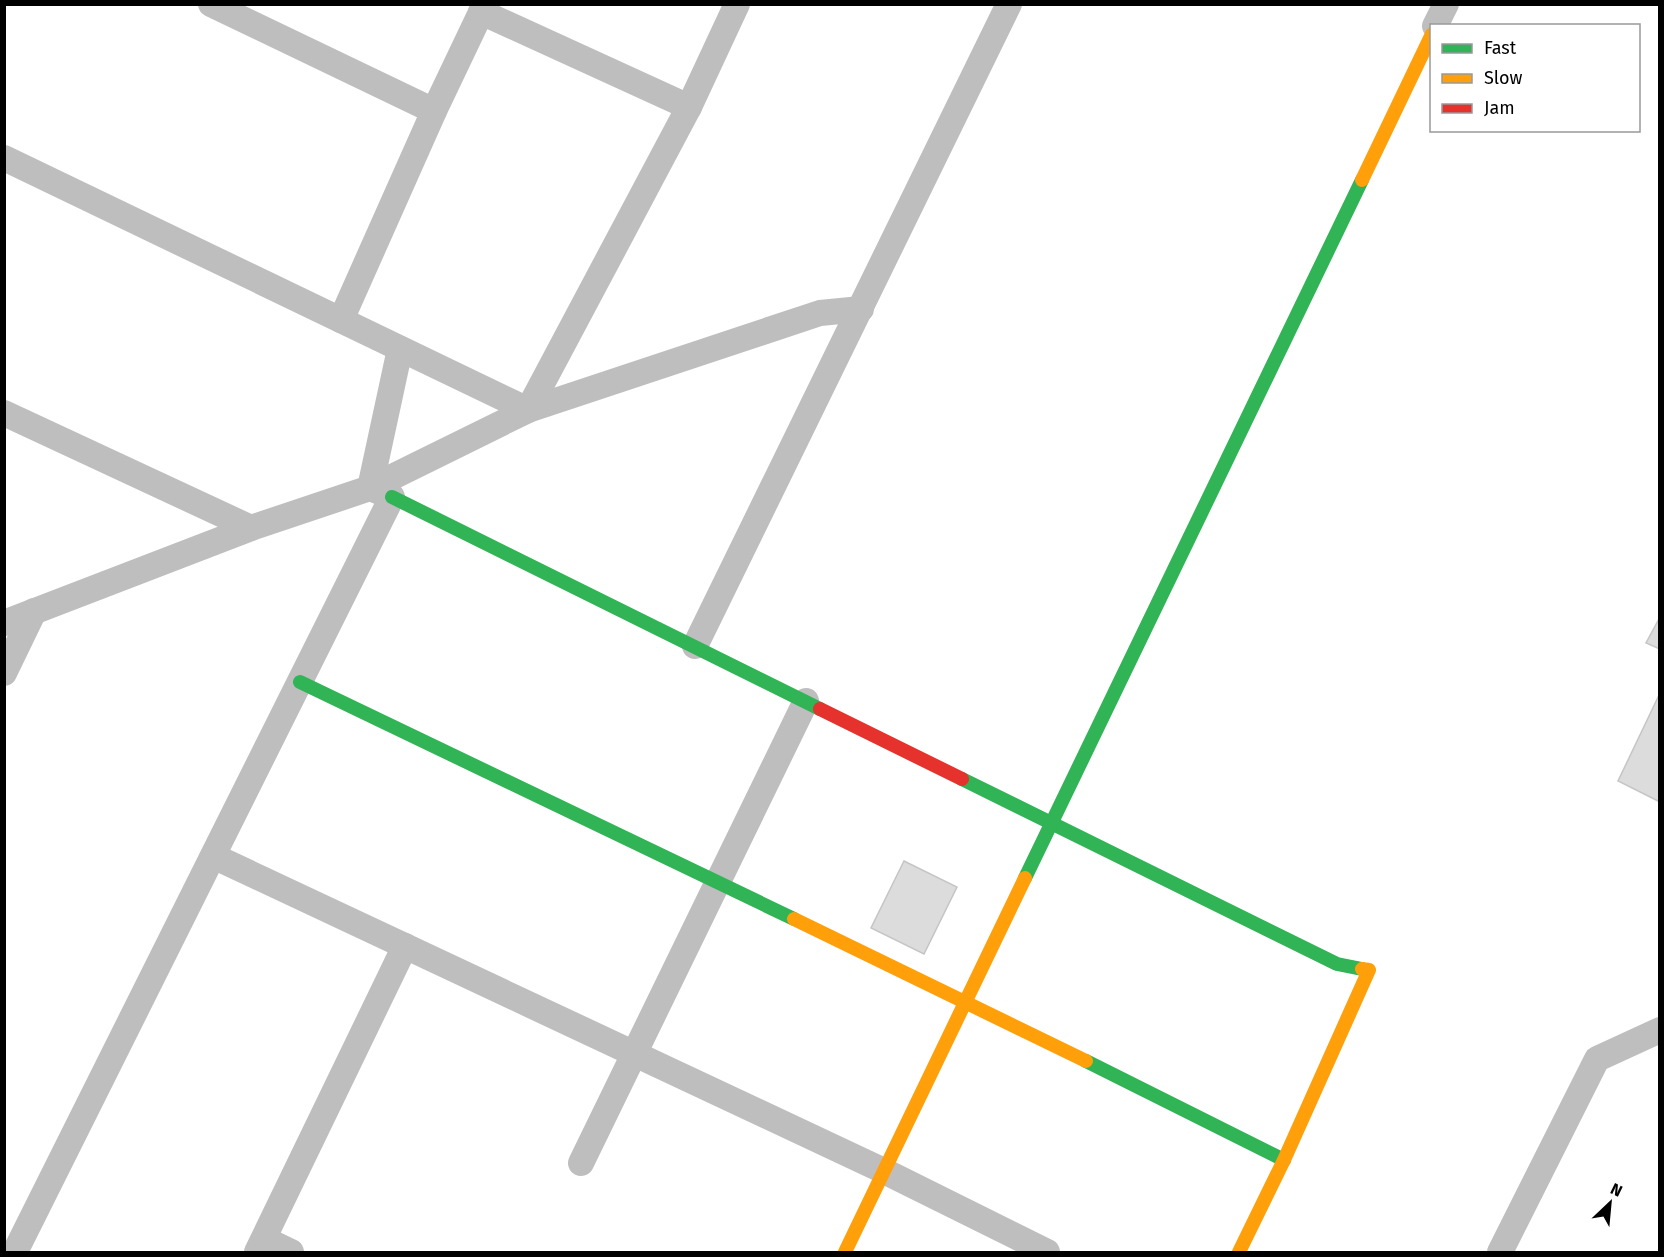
<svg xmlns="http://www.w3.org/2000/svg" width="1664" height="1257" viewBox="0 0 1664 1257" font-family="'Fira Sans',sans-serif">
  <style>
    .building { fill: #dcdcdc; stroke: #c5c5c5; stroke-width: 1.5 }
    .lines { fill: none; stroke-linecap: round; stroke-linejoin: round }
    .street { stroke: #bebebe; stroke-width: 26 }
    .fast { stroke: #30b455; stroke-width: 14 }
    .slow { stroke: #ff9f0a; stroke-width: 14 }
    .jam { stroke: #e5322d; stroke-width: 14 }
  </style>
  <rect width="100%" height="100%" fill="#fff"/>
  <!-- building -->
  <g class="building">
    <path d="M1660,617V649L1646,643Z"/>
    <path d="M1660,693V802L1618,781Z"/>
    <path d="M904,861L957,887L924,954L871,928Z"/>
  </g>
  <g class="lines">
    <!-- street -->
    <g class="street">
      <path d="M211,4L434,111"/>
      <path d="M481,12L689,107"/>
      <path d="M1435,26L1446,4"/>
      <path d="M4,158L528,410L820,313L861,309"/>
      <path d="M341,320L434,111L485,4"/>
      <path d="M4,413L251,528"/>
      <path d="M4,623L251,528L370,488L528,410L689,107L737,4"/>
      <path d="M695,646L1009,4"/>
      <path d="M4,673L34,611"/>
      <path d="M213,856L884,1171L1047,1252"/>
      <path d="M581,1163L806,701"/>
      <path d="M264,1239L291,1252"/>
      <path d="M15,1252L392,497L370,488L400,349"/>
      <path d="M257,1252L405,946"/>
      <path d="M1500,1252L1597,1059L1660,1030"/>
    </g>
    <!-- fast -->
    <g class="fast">
      <path d="M392,497L820,709"/>
      <path d="M300,682L794,919"/>
      <path d="M962,779L1337,964L1362,969"/>
      <path d="M1025,878L1362,180"/>
      <path d="M1086,1061L1284,1160"/>
    </g>
    <!-- slow -->
    <g class="slow">
      <path d="M1362,180L1432,34"/>
      <path d="M794,919L1086,1061"/>
      <path d="M845,1252L1025,878"/>
      <path d="M1239,1252L1284,1160L1369,970L1362,969"/>
    </g>
    <!-- jam -->
    <path class="jam" d="M820,709L962,779"/>
  </g>
  <!-- border -->
  <rect width="1664" height="1257" fill="none" stroke="#000000" stroke-width="12"/>
  <!-- legend -->
  <rect x="1430" y="24" width="210" height="108" fill="#ffffff" stroke="#999999" stroke-width="1.5"/>
  <rect x="1442" y="44" width="30" height="9" fill="#30b455" stroke="#999999" stroke-width="1.5"/>
  <text x="1484" y="54" font-size="18" fill="#000000">Fast</text>
  <rect x="1442" y="74" width="30" height="9" fill="#ff9f0a" stroke="#999999" stroke-width="1.5"/>
  <text x="1484" y="84" font-size="18" fill="#000000">Slow</text>
  <rect x="1442" y="104" width="30" height="9" fill="#e5322d" stroke="#999999" stroke-width="1.5"/>
  <text x="1484" y="114" font-size="18" fill="#000000">Jam</text>
  <!-- north arrow -->
  <g transform="translate(1610 1203) rotate(26)" stroke="#ffffff" stroke-width="4.5" paint-order="stroke">
  <path d="M0-4.5L10 22L0 15L-10 22Z" fill="#000000"/>
  <text y="-9" font-size="16" font-weight="bold" text-anchor="middle" fill="#000000">N</text>
  </g>
</svg>
